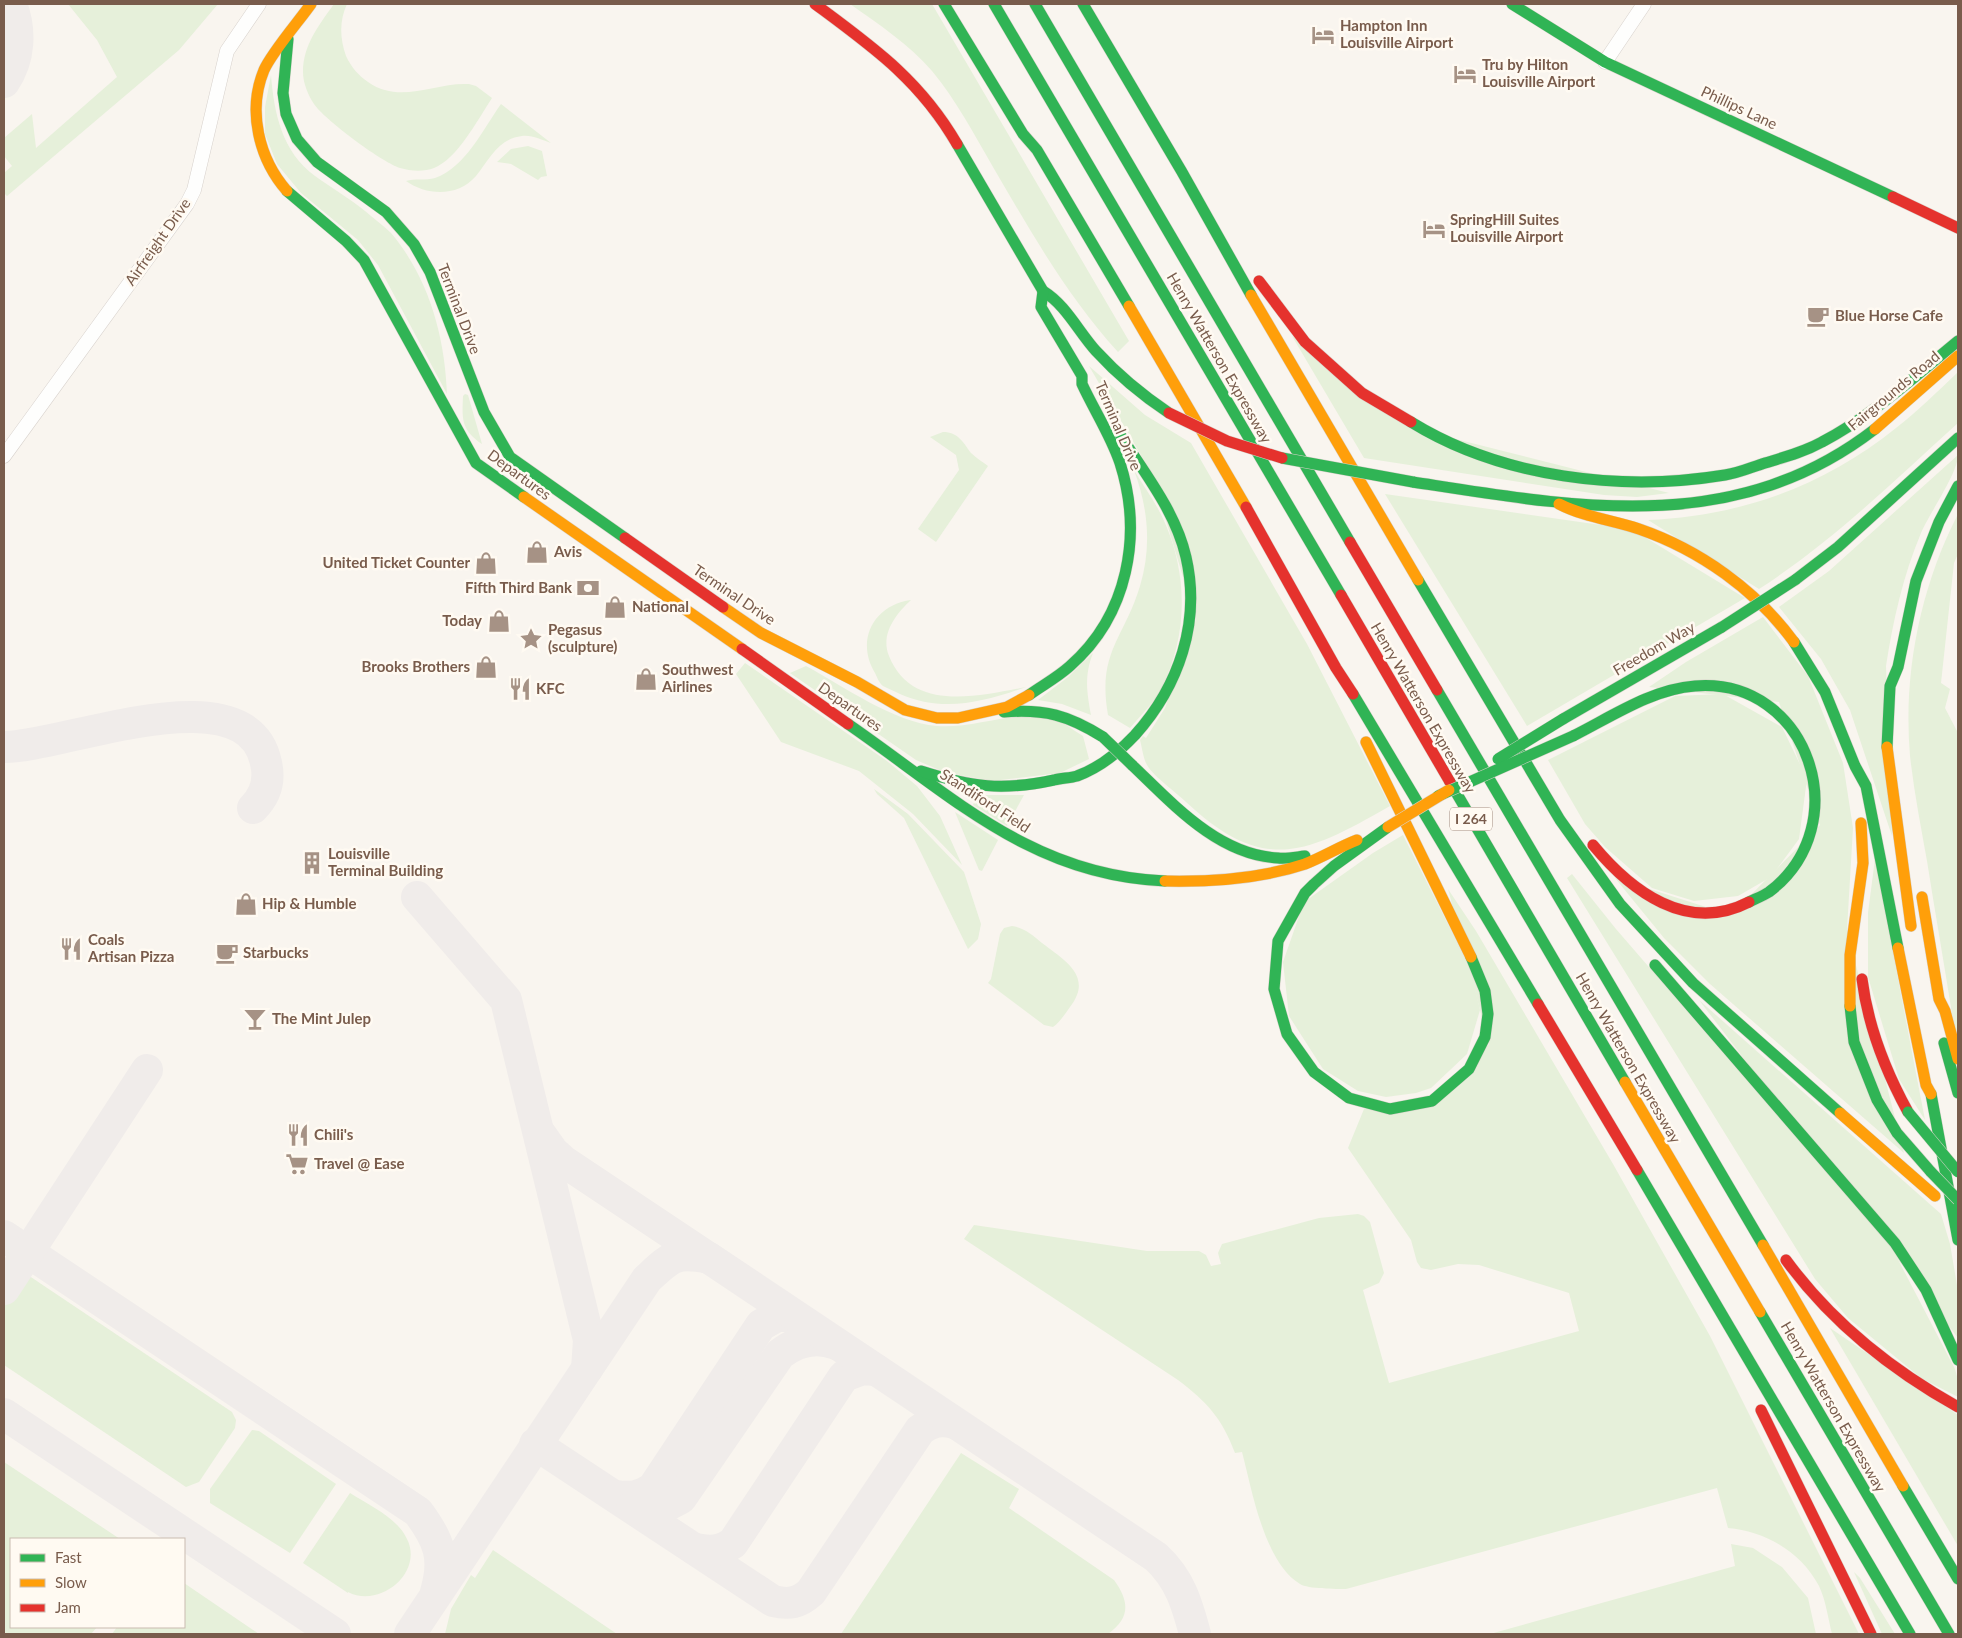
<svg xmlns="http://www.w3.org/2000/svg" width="1962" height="1638" viewBox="0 0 1962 1638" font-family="Lato,sans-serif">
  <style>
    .green { fill: #e6f0da }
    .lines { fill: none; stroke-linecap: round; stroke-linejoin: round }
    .taxiway { stroke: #f0ecea; stroke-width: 32 }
    .street-casing { stroke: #d8d2cd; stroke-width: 15 }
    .fast-casing { stroke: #d9d2cb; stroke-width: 12 }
    .slow-casing { stroke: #d9d2cb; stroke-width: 12 }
    .jam-casing { stroke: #d9d2cb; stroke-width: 12 }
    .street { stroke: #fefefd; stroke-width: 14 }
    .fast { stroke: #30b455; stroke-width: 11 }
    .slow { stroke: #ff9f0a; stroke-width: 11 }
    .jam { stroke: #e5322d; stroke-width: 11 }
    .fast-bridge-casing { stroke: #d9d2cb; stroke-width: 12; stroke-linecap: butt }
    .slow-bridge-casing { stroke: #d9d2cb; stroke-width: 12; stroke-linecap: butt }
    .jam-bridge-casing { stroke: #d9d2cb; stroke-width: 12; stroke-linecap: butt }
    .fast-bridge { stroke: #30b455; stroke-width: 11 }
    .slow-bridge { stroke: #ff9f0a; stroke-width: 11 }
    .jam-bridge { stroke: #e5322d; stroke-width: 11 }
    .labels { text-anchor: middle; stroke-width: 5; stroke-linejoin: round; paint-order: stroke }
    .shield { fill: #fffaf2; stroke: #a18b7e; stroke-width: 1 }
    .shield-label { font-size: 14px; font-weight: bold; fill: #795c4c }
    .poi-label { font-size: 15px; font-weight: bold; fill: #795c4c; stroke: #fffaf2; text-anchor: start }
    .street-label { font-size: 15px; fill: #795c4c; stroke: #fffaf2 }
  </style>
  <rect width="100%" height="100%" fill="#f9f5ef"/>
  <!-- green -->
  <g class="green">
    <path d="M68,4H218L179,50L7,196L4,193V173L12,166L4,156V138L32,114L36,148L117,77L97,40Z"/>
    <path d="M334,4H347C339,21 340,39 346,56C351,67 359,76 368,82C401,105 434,82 469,84L476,86L492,98C477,121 457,159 434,168C424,172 410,171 400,168C380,161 324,119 314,104C308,95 303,83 303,72C303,45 319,25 334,4Z"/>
    <path d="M850,4H932L1129,341L1118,352C1067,296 1031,232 993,167C974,134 956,100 932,71C909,44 878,24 850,4Z"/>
    <path d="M271,75C274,113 282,152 315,176C332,188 349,198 365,211C373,218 383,225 391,233C429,278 445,337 447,394L378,265L358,240L301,193L277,164L265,134V107Z"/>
    <path d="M501,104L551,143C541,140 533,135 522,136C498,139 490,159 476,176C458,197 427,196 406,181C414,178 426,181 435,178C466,167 483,129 501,104Z"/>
    <path d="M528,146L542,151L547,176L541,177L538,180L511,164L497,162L511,149Z"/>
    <path d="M1292,336L1408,427L1669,493L1637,497L1604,495L1364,458Z"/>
    <path d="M1089,366L1145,415L1191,443L1307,644L1390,806C1306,854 1264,875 1186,802C1176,792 1154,777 1147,765C1143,758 1142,747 1140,740L1143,736L1146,738L1165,708L1196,620L1152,474Z"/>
    <path d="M1958,372V423C1894,481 1832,542 1759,589L1648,520C1741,516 1824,486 1896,428C1918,411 1938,391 1958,372Z"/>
    <path d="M465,394L468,395L482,444C461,430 462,419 463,396Z"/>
    <path d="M943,432C958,432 963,442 971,453C976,458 983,462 988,466L936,542L918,529L959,470L956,455L930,437Z"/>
    <path d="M1958,455C1958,473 1929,514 1921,533C1903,576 1893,621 1886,666L1892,836L1850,710L1821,659L1779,607L1829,571Z"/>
    <path d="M1134,470C1144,487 1157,504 1165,523C1188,575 1188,637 1161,689C1154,703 1140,716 1130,728L1108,715C1097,652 1124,639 1140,586C1152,546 1148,508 1134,470Z"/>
    <path d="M1385,494L1615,527L1638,533L1745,598L1527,726Z"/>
    <path d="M1958,514V554L1954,563L1941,683L1950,689L1945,708L1958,733V1037L1952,1014C1944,963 1935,912 1927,861C1921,827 1914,792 1910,756C1903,674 1920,588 1958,514Z"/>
    <path d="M911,600C896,614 880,634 889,656C912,713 978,696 1026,687C985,702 942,713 900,694C895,691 888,689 883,686C879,683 877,677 875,673C855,640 874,605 911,600Z"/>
    <path d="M1763,617L1808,676L1843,763L1853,828L1847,930L1904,1153L1710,984L1664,938L1615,878L1731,915L1820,825L1779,702L1649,687L1686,662Z"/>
    <path d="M1093,653C1084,676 1087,692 1091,715L1062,704L1038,700L1068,677Z"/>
    <path d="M745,663L887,761L917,786L940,816L962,865L913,814L859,771L781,742L736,674Z"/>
    <path d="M806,666C845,687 893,722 937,726C971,729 1016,711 1047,716C1058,718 1073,730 1083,736L1089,759L1060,773L992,781L944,772L916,760L790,673Z"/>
    <path d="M1723,694L1782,727L1807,779L1799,839L1771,877L1738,896L1694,901L1652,888L1605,847L1585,824L1548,760L1675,696Z"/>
    <path d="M874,789L908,814L964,872L981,924L978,939L968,949L904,818L877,794Z"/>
    <path d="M977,795H1024L1007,826L973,805Z"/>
    <path d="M955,812L998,840L982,871L979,870Z"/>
    <path d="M1403,835L1470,968L1480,1010L1467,1054L1431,1088L1416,1093L1386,1097L1358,1091L1323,1069L1289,1016L1283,962L1304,902L1373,853Z"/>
    <path d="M1875,859L1925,1120L1899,1079L1868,977V913Z"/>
    <path d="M1572,874L1616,929L1892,1248L1955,1369L1958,1380V1397L1921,1378L1848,1318L1815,1279L1567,878Z"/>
    <path d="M1448,889L1476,931L1613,1164L1710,1336L1859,1634H1832C1828,1618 1826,1601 1819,1586C1801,1552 1765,1531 1728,1528L1717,1488L1346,1589C1336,1589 1308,1589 1300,1584C1264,1562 1252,1490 1242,1452L1235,1453C1222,1418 1207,1402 1178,1380L964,1239L974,1225L1147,1251H1199L1206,1255L1211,1266L1221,1264L1218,1253L1222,1244L1319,1218L1358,1214L1364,1216L1370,1222L1384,1273L1379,1283L1363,1290L1389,1383L1579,1331L1569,1293L1479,1265L1458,1264L1431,1270L1421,1268L1417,1262L1411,1240L1348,1148L1364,1109L1440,1101L1489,1044Z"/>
    <path d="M1012,926C1023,927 1034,936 1042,943C1064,960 1094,976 1070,1007C1065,1014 1060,1022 1053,1027L1044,1025L988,983L991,979L1000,934L1004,928Z"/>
    <path d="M1699,1000L1941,1214L1950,1244L1958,1291V1338Z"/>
    <path d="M4,1259L232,1412L236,1420L235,1428L199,1482L186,1487L4,1365Z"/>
    <path d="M1830,1328L1958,1415V1546Z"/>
    <path d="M252,1430L259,1431L336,1484L290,1553L210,1503V1489Z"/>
    <path d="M961,1453L1019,1489L1009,1508L1114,1580C1130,1602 1130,1618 1108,1634H841Z"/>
    <path d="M4,1462L120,1539H11V1627H97L91,1634H4Z"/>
    <path d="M350,1493C368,1505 397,1517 407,1539C424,1573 379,1609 348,1592V1593L303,1563Z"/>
    <path d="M1731,1544L1753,1548L1782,1567L1808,1598L1816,1634H1490L1735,1566Z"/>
    <path d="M493,1550L617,1634H445L451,1609L471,1575L475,1578Z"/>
    <path d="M1854,1572L1860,1578L1895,1634H1882Z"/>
    <path d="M184,1583L259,1634H112L117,1627H184Z"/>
  </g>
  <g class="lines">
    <!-- taxiway -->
    <g class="taxiway">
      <path d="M4,82C20,59 21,30 11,4"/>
      <path d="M4,747C62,748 247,669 266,763C270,780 266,795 253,808"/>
      <path d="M417,897L506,1000L589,1340L587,1369"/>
      <path d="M541,1135L553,1152L563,1161L710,1259"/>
      <path d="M4,1236L418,1512C439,1540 446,1558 436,1592"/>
      <path d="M4,1289L147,1070"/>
      <path d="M4,1414L335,1634"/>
      <path d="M535,1444L773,1601C789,1605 799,1603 811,1592L920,1430C931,1422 941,1419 954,1423"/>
      <path d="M616,1496C631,1498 640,1497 653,1488L761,1325L777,1316H794"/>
      <path d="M632,1507L662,1508L681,1498L780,1354C797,1341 816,1336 836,1344"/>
      <path d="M695,1549C710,1552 720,1552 733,1543L844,1376L863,1369L876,1370"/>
      <path d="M410,1634L647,1279C671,1257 675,1251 709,1258L1156,1557C1180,1579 1187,1604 1195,1634"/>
    </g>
    <defs>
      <g id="street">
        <path d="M1605,62L1644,4"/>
        <path d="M4,456L187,204L194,190L227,51L259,4"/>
      </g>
      <g id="fast">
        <path d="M944,4L1023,134L1037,150L1129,306"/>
        <path d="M994,4L1341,595"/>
        <path d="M1035,4L1350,542"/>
        <path d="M1083,4L1182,172L1251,295"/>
        <path d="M1512,4L1605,62L1893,197"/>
        <path d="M288,39L283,93L286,114L297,139L317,162L386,212L414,244L430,272L484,412L510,457L625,538"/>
        <path d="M957,144L1043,291C1066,305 1078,331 1096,351C1118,375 1142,395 1169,413"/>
        <path d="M287,191L346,241L364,260L476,463L524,497"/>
        <path d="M1411,422C1502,478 1622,492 1725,475C1739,473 1752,467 1765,463C1785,457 1804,452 1822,442C1872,416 1914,377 1958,341"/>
        <path d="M1413,482C1575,507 1734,538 1875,429"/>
        <path d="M1418,580L1560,820L1620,904L1693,983L1840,1113"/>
        <path d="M1795,580L1838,547L1958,438"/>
        <path d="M1794,642L1825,692L1855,766L1866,786L1898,948"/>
        <path d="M1437,690L1763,1245"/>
        <path d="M1353,694L1538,1004"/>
        <path d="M1029,695C1043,685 1058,677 1070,666C1128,615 1143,535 1120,463C1111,436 1094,410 1082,384V376L1041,307L1043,291"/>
        <path d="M1004,712C1045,709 1068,715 1103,737"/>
        <path d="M1563,719L1722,627"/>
        <path d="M848,724C951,795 1032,876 1165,881"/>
        <path d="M1573,736C1611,717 1652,689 1695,686C1809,677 1858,825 1769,892C1763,896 1755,899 1749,902"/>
        <path d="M1887,747L1890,686L1898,667L1916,581L1939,522L1958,486"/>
        <path d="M1132,765C1173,804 1218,855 1278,858C1287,859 1296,857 1305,856"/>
        <path d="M921,771C971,787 1003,791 1054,780C1062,778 1070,778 1077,776C1099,768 1119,752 1135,735C1179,686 1201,622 1186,557C1175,509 1141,469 1116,428"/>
        <path d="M1450,782L1625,1082"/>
        <path d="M1388,827L1334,866L1314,884L1305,893L1278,941L1274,989L1287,1034L1314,1072L1349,1098L1390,1109L1432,1101L1469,1069L1485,1037L1488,1014L1485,991L1471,957"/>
        <path d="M1655,965L1895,1243L1926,1290L1958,1360"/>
        <path d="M1850,1006L1854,1042L1877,1100L1897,1133L1931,1172"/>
        <path d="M1944,1043L1958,1093"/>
        <path d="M1931,1094L1958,1240"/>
        <path d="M1637,1170L1910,1634"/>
        <path d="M1760,1312L1949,1634"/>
        <path d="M1903,1486L1958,1579"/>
      </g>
      <g id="slow">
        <path d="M287,191C259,159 247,111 264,70C272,52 299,21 311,4"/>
        <path d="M1251,295L1418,580"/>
        <path d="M1129,306L1246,507"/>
        <path d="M1875,429L1958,356"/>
        <path d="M524,497L742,649"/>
        <path d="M1559,504C1584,517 1612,520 1639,529C1700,550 1756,590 1794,642"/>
        <path d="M723,607L761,633L857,682L905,710L937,718H958L1007,707L1029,695"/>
        <path d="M1366,742L1471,957"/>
        <path d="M1887,747L1911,926"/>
        <path d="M1165,881C1212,882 1260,879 1305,864C1323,857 1339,847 1357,840"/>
        <path d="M1922,897L1939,999L1945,1011L1958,1059"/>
        <path d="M1898,948L1926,1085L1931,1094"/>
        <path d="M1850,1006V955L1863,863L1861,823"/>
        <path d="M1625,1082L1760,1312"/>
        <path d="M1840,1113L1935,1196"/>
        <path d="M1763,1245L1903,1486"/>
      </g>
      <g id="jam">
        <path d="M815,4C873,47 920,80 957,144"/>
        <path d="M1893,197L1958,228"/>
        <path d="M1259,281L1305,342L1362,393L1411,422"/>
        <path d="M1246,507L1336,668L1353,694"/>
        <path d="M625,538L723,607"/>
        <path d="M1350,542L1437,690"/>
        <path d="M1341,595L1450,782"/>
        <path d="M742,649L848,724"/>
        <path d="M1593,845C1631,891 1687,934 1749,902"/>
        <path d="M1862,979C1868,1027 1885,1070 1908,1112"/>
        <path d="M1538,1004L1637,1170"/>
        <path d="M1786,1260C1832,1323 1890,1369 1958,1407"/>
        <path d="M1761,1410L1871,1634"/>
      </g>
    </defs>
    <!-- street casing -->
    <use href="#street" class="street-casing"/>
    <!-- fast casing -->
    <use href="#fast" class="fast-casing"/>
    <!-- slow casing -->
    <use href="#slow" class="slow-casing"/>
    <!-- jam casing -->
    <use href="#jam" class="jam-casing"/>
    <!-- street -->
    <use href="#street" class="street"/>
    <!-- fast -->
    <use href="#fast" class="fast"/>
    <!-- slow -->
    <use href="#slow" class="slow"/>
    <!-- jam -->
    <use href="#jam" class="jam"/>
    <defs>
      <g id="fast-bridge">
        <path d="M1282,458L1413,482"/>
        <path d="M1722,627L1795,580"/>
        <path d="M1103,737L1132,765"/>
        <path d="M1498,759L1563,719"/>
        <path d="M1438,796L1573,736"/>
        <path d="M1908,1112L1958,1172"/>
        <path d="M1931,1172L1958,1200"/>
      </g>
      <path id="slow-bridge" d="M1388,827L1449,790"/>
      <path id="jam-bridge" d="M1169,413L1227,441L1282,458"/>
    </defs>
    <!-- fast-bridge casing -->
    <use href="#fast-bridge" class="fast-bridge-casing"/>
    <!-- slow-bridge casing -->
    <use href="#slow-bridge" class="slow-bridge-casing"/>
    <!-- jam-bridge casing -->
    <use href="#jam-bridge" class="jam-bridge-casing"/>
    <!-- fast-bridge -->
    <use href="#fast-bridge" class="fast-bridge"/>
    <!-- slow-bridge -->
    <use href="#slow-bridge" class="slow-bridge"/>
    <!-- jam-bridge -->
    <use href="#jam-bridge" class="jam-bridge"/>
  </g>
  <!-- icons -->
  <defs>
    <symbol id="hotel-bare" viewBox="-9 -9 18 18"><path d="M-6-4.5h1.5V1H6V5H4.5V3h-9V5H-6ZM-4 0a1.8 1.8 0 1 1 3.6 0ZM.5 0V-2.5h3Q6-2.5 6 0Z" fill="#a69285" stroke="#fffaf2" stroke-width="2.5" paint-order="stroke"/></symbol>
    <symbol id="cafe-bare" viewBox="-9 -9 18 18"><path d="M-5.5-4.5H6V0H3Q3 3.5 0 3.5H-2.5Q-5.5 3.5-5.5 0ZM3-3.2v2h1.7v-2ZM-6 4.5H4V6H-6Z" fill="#a69285" stroke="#fffaf2" stroke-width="2.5" paint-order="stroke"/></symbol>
    <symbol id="shop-bare" viewBox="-9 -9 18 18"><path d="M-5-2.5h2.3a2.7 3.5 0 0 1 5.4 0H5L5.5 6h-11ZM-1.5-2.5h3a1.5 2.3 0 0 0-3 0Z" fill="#a69285" stroke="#fffaf2" stroke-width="2.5" paint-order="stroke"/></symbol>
    <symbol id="bank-bare" viewBox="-9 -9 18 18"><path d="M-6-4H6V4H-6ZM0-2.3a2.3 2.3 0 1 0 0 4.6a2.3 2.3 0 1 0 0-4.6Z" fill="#a69285" stroke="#fffaf2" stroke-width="2.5" paint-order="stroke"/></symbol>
    <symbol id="sight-bare" viewBox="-9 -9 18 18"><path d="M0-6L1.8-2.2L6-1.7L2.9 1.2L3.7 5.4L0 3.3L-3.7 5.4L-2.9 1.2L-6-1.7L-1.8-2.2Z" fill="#a69285" stroke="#fffaf2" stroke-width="2.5" paint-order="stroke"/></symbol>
    <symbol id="restaurant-bare" viewBox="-9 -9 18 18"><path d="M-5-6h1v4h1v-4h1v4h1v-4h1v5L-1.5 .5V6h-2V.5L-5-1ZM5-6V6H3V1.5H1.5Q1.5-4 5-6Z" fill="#a69285" stroke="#fffaf2" stroke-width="2.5" paint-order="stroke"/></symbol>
    <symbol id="building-bare" viewBox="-9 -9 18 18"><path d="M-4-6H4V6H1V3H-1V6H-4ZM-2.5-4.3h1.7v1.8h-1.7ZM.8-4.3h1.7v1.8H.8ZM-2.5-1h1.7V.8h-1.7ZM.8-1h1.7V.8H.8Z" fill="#a69285" stroke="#fffaf2" stroke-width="2.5" paint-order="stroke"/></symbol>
    <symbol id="bar-bare" viewBox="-9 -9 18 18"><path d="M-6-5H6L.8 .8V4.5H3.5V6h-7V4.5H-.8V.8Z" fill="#a69285" stroke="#fffaf2" stroke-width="2.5" paint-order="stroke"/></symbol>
    <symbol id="supermarket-bare" viewBox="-9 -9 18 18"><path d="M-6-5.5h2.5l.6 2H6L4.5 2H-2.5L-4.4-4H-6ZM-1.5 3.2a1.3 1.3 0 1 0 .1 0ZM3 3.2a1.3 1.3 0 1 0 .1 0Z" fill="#a69285" stroke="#fffaf2" stroke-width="2.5" paint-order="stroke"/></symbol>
  </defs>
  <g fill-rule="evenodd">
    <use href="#hotel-bare" x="1307" y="19" width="32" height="32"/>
    <use href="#hotel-bare" x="1449" y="58" width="32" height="32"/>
    <use href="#hotel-bare" x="1418" y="213" width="32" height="32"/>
    <use href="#cafe-bare" x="1802" y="300" width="32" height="32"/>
    <use href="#shop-bare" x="521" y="536" width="32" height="32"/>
    <use href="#shop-bare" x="470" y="547" width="32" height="32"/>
    <use href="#bank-bare" x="572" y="572" width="32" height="32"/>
    <use href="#shop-bare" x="599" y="591" width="32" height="32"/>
    <use href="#shop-bare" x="483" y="605" width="32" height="32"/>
    <use href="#sight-bare" x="515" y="623" width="32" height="32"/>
    <use href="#shop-bare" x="470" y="651" width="32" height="32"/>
    <use href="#shop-bare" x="630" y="663" width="32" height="32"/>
    <use href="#restaurant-bare" x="504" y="673" width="32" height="32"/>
    <use href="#building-bare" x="296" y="847" width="32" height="32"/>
    <use href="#shop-bare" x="230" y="888" width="32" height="32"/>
    <use href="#restaurant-bare" x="55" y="933" width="32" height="32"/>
    <use href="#cafe-bare" x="211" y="937" width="32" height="32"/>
    <use href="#bar-bare" x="239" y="1003" width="32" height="32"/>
    <use href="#restaurant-bare" x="282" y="1119" width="32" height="32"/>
    <use href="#supermarket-bare" x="281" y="1148" width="32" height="32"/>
  </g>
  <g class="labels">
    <!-- shield labels -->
    <rect class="shield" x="1450" y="807.5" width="42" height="23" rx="4"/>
    <g class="shield-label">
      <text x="1471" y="824">I 264</text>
    </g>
    <!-- poi labels -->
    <g class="poi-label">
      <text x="1340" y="31">Hampton Inn<tspan x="1340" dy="17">Louisville Airport</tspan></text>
      <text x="1482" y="70">Tru by Hilton<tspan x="1482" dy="17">Louisville Airport</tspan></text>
      <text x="1450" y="225">SpringHill Suites<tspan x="1450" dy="17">Louisville Airport</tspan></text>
      <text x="1835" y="321">Blue Horse Cafe</text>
      <text x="554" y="557">Avis</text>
      <text x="470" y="568" text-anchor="end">United Ticket Counter</text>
      <text x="572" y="593" text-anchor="end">Fifth Third Bank</text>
      <text x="632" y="612">National</text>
      <text x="482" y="626" text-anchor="end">Today</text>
      <text x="548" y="635">Pegasus<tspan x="548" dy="17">(sculpture)</tspan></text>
      <text x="470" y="672" text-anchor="end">Brooks Brothers</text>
      <text x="662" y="675">Southwest<tspan x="662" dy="17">Airlines</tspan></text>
      <text x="536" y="694">KFC</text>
      <text x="328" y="859">Louisville<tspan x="328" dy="17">Terminal Building</tspan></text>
      <text x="262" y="909">Hip &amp; Humble</text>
      <text x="88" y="945">Coals<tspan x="88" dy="17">Artisan Pizza</tspan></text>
      <text x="243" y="958">Starbucks</text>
      <text x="272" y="1024">The Mint Julep</text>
      <text x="314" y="1140">Chili's</text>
      <text x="314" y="1169">Travel @ Ease</text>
    </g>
    <!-- street labels -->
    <g class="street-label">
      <text transform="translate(1739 108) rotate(25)" y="5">Phillips Lane</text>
      <text transform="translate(158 242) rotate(-55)" y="5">Airfreight Drive</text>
      <text transform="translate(459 309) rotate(69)" y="5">Terminal Drive</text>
      <text transform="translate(1219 358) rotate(60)" y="5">Henry Watterson Expressway</text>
      <text transform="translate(1894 391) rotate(-40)" y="5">Fairgrounds Road</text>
      <text transform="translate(1118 426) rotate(67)" y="5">Terminal Drive</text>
      <text transform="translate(519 475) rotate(36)" y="5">Departures</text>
      <text transform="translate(734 595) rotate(34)" y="5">Terminal Drive</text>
      <text transform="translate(1654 649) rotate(-30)" y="5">Freedom Way</text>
      <text transform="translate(850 707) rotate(35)" y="5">Departures</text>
      <text transform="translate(1423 708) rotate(60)" y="5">Henry Watterson Expressway</text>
      <text transform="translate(985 801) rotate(33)" y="5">Standiford Field</text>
      <text transform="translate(1628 1058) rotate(60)" y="5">Henry Watterson Expressway</text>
      <text transform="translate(1833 1407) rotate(60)" y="5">Henry Watterson Expressway</text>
    </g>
  </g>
  <!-- border -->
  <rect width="1962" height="1638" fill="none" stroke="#795c4c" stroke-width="10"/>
  <!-- legend -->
  <rect x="10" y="1538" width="175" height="90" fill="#fffaf2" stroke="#c9bbb0"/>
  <rect x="20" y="1554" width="25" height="8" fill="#30b455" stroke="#c9bbb0"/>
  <text x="55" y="1563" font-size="15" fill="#795c4c">Fast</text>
  <rect x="20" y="1579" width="25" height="8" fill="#ff9f0a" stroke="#c9bbb0"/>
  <text x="55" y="1588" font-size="15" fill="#795c4c">Slow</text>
  <rect x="20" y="1604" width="25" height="8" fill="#e5322d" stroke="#c9bbb0"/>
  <text x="55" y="1613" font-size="15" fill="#795c4c">Jam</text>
</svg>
